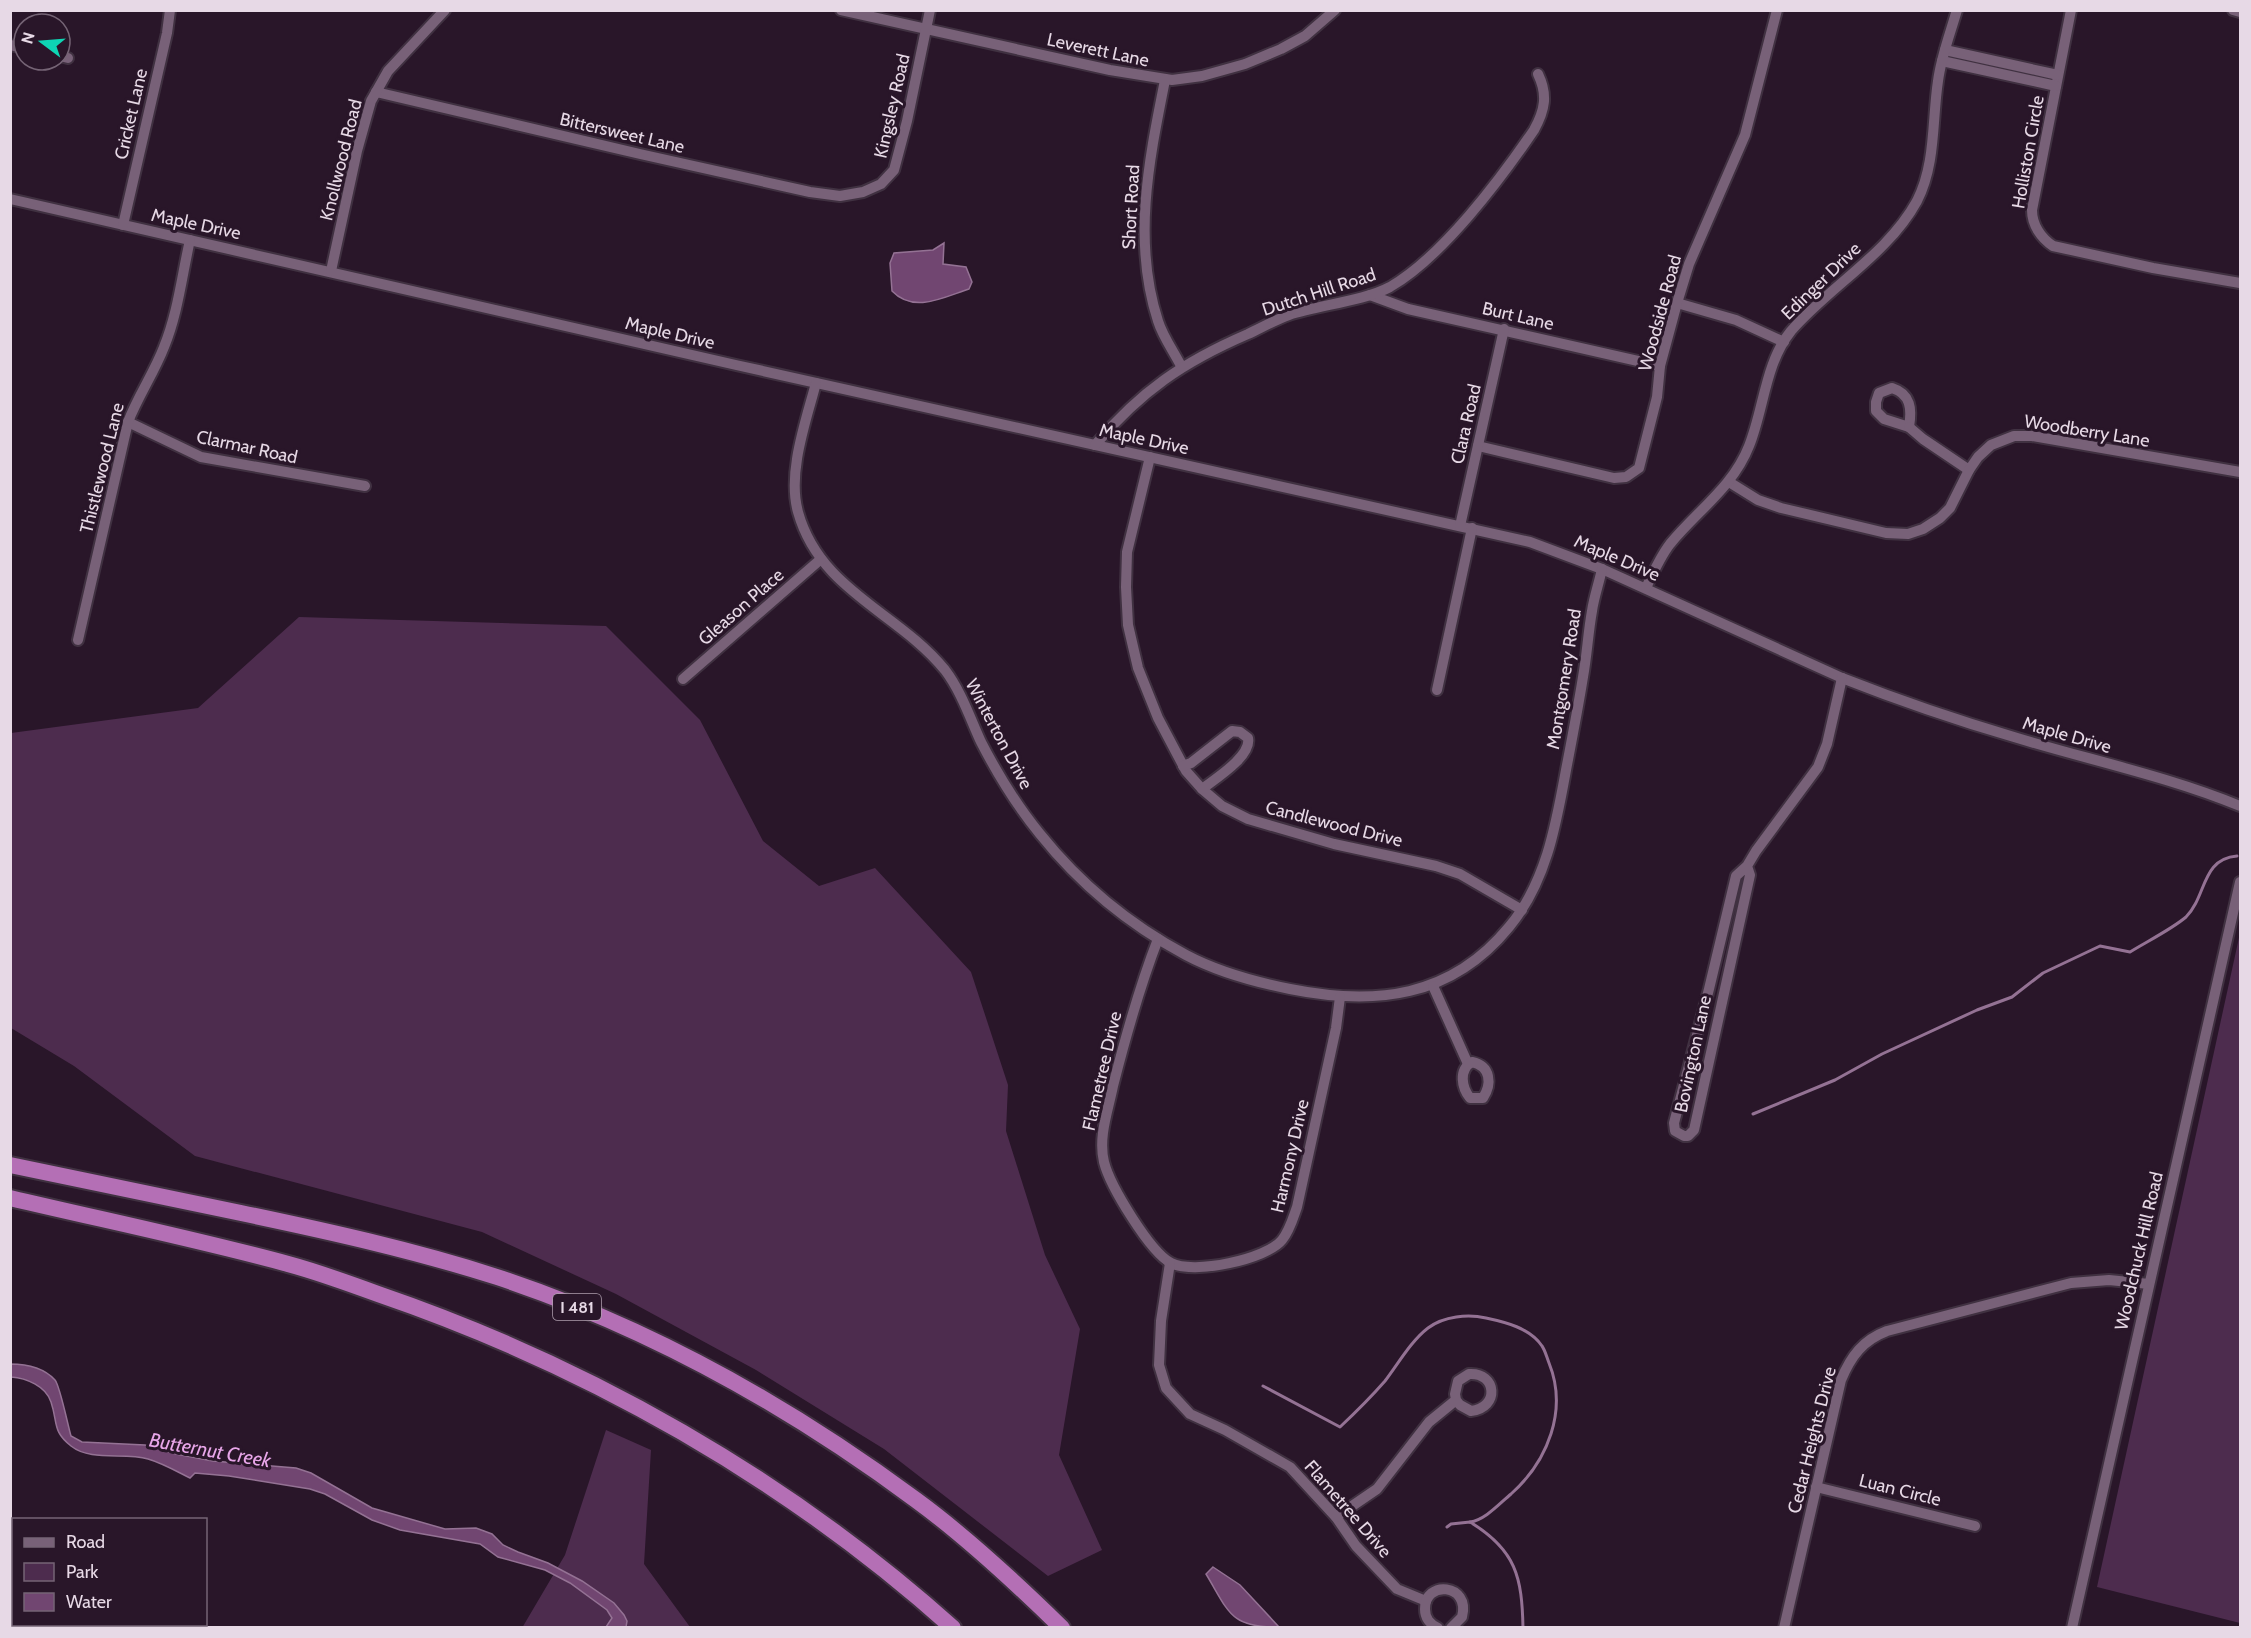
<svg xmlns="http://www.w3.org/2000/svg" width="2251" height="1638" viewBox="0 0 2251 1638" font-family="Cabin,sans-serif">
  <style>
    .green { fill: #4d2c4e }
    .water { fill: #714671; stroke: #947294; stroke-width: 1.5 }
    .lines { fill: none; stroke-linecap: round; stroke-linejoin: round }
    .stream { stroke: #947294; stroke-width: 3 }
    .minor-casing { stroke: #403141; stroke-width: 14 }
    .highway-casing { stroke: #403141; stroke-width: 20 }
    .minor { stroke: #786178; stroke-width: 10 }
    .highway { stroke: #b46fb5; stroke-width: 16 }
    .labels { text-anchor: middle; stroke-width: 6; stroke-linejoin: round; paint-order: stroke }
    .shield { fill: #291629; stroke: #ae9ead; stroke-width: 1.5 }
    .shield-label { font-size: 16px; font-weight: bold; fill: #e7d9e6 }
    .street-label { font-size: 18px; fill: #e7d9e6; stroke: #291629 }
    .water-label { font-size: 20px; font-style: italic; fill: #e8a6e9; stroke: #291629 }
  </style>
  <rect width="100%" height="100%" fill="#291629"/>
  <!-- green -->
  <g class="green">
    <path d="M299,617L606,626L700,720L763,841L819,886L875,868L971,972L1008,1085L1006,1131L1045,1255L1080,1329L1059,1455L1102,1550L1048,1576L884,1449L756,1370L616,1294L482,1232L195,1156L74,1066L11,1028V733L198,708Z"/>
    <path d="M2240,933V1623L2097,1587Z"/>
    <path d="M606,1430L651,1450L644,1564L690,1627L522,1628L565,1555Z"/>
  </g>
  <!-- water -->
  <g class="water">
    <path d="M944,243L943,264L966,267L972,282L969,289C944,297 914,314 892,291L890,263L894,253L933,250Z"/>
    <path d="M10,1364C26,1364 44,1368 55,1380C60,1386 68,1426 71,1436L82,1442L145,1445L176,1454L213,1461L296,1468L311,1473L372,1508L445,1529L476,1528L492,1534L503,1545L518,1552L548,1563L582,1581L614,1603L624,1615L627,1621L626,1627H606L612,1618L607,1610L570,1583L545,1570L498,1557L480,1544L400,1530L372,1520L325,1494L310,1489L229,1476L195,1473L190,1478C176,1471 162,1463 148,1459C124,1452 91,1462 71,1446C52,1431 58,1423 51,1402C46,1386 26,1378 11,1377Z"/>
    <path d="M1213,1567L1240,1585L1279,1627C1230,1628 1229,1612 1206,1574Z"/>
  </g>
  <g class="lines">
    <!-- stream -->
    <g class="stream">
      <path d="M1753,1114L1835,1080L1882,1054L1977,1010L2012,997L2043,973L2100,946L2130,952C2146,942 2172,929 2186,917C2207,896 2201,859 2237,856"/>
      <path d="M1263,1386L1340,1427C1356,1412 1371,1397 1385,1381C1398,1364 1411,1341 1428,1328C1444,1316 1468,1314 1486,1318C1505,1322 1530,1328 1542,1346C1545,1350 1547,1358 1549,1363C1568,1410 1548,1461 1511,1494C1499,1504 1485,1520 1470,1522"/>
      <path d="M1447,1527L1451,1524L1470,1522C1516,1550 1522,1577 1523,1628"/>
    </g>
    <defs>
      <g id="minor">
        <path d="M841,10L1110,70L1172,80L1202,76L1245,64L1281,49L1305,36L1335,10"/>
        <path d="M2071,10L2032,210C2032,225 2041,238 2053,246L2153,268L2240,283"/>
        <path d="M2233,10L2240,12"/>
        <path d="M10,45L24,48"/>
        <path d="M1945,50L2058,75"/>
        <path d="M60,56L68,58"/>
        <path d="M1942,61L2056,86"/>
        <path d="M1165,80C1149,160 1132,241 1158,321C1163,337 1174,352 1181,366"/>
        <path d="M376,92L640,154L810,192L840,196L863,192L881,184L894,170L907,121L930,10"/>
        <path d="M10,199L736,365L1530,542L1602,569L1842,678C1898,700 1956,720 2014,737C2089,760 2167,776 2240,806"/>
        <path d="M123,225L167,33L170,10"/>
        <path d="M331,271L357,151L371,101L388,71L445,10"/>
        <path d="M1370,295L1408,309L1660,366"/>
        <path d="M1677,303L1736,320L1784,342"/>
        <path d="M816,383C806,421 787,473 798,512C820,591 898,612 945,670C961,691 970,718 981,742C998,775 1017,806 1040,834C1080,884 1130,925 1186,955C1218,972 1255,982 1290,989C1375,1006 1451,998 1509,927C1546,883 1556,825 1566,770C1572,739 1578,708 1583,677C1587,655 1588,633 1592,611C1594,597 1599,583 1602,569"/>
        <path d="M1892,388C1911,394 1912,409 1909,427L1884,419L1876,411V402L1879,393Z"/>
        <path d="M128,422L201,457L365,486"/>
        <path d="M1909,427L1923,439L1969,470"/>
        <path d="M1095,445C1141,391 1183,362 1248,334C1261,328 1275,320 1289,315C1319,305 1364,301 1390,287C1442,257 1500,180 1534,130C1545,110 1548,95 1538,74"/>
        <path d="M1478,446L1614,478L1626,477L1639,468L1657,397L1660,366L1677,303L1689,264L1745,135L1777,10"/>
        <path d="M1150,457L1127,552L1126,587L1128,625L1138,668L1158,718L1186,771L1202,789L1222,806L1248,819L1334,844L1436,866L1460,874L1522,910"/>
        <path d="M1729,482L1758,500L1781,508L1886,533L1908,534L1923,529L1940,518L1950,508L1969,470L1978,457L1991,445L2014,436H2032L2240,472"/>
        <path d="M1460,526L1504,329"/>
        <path d="M1646,588C1653,573 1660,557 1670,544C1697,511 1733,487 1749,446C1764,409 1765,363 1791,331C1830,286 1888,254 1917,201C1936,164 1932,120 1938,81C1941,57 1950,34 1957,10"/>
        <path d="M78,640L128,422C138,396 154,373 164,347C178,313 182,275 190,240"/>
        <path d="M683,679L821,559"/>
        <path d="M1437,690L1472,528"/>
        <path d="M1183,766L1191,763L1232,731L1240,732L1248,738C1252,756 1215,779 1202,789"/>
        <path d="M1747,866L1750,875L1694,1130L1688,1136H1684L1675,1131L1674,1123L1709,989L1736,876L1747,866L1756,851L1818,767L1827,744L1842,678"/>
        <path d="M1158,939C1139,988 1126,1035 1113,1086C1108,1111 1098,1137 1104,1162C1110,1186 1150,1252 1171,1263C1193,1275 1267,1259 1282,1240C1290,1230 1293,1218 1297,1207L1336,1028L1340,997"/>
        <path d="M1433,986L1468,1064"/>
        <path d="M1472,1062C1491,1066 1492,1084 1483,1098H1470C1462,1088 1458,1070 1472,1062Z"/>
        <path d="M1170,1263L1161,1321L1159,1365L1166,1388L1190,1414L1225,1430L1290,1467L1336,1517L1356,1546L1397,1589L1426,1601"/>
        <path d="M1816,1487L1975,1526"/>
        <path d="M1336,1517L1377,1489L1429,1422L1456,1400L1460,1405L1471,1411C1500,1408 1497,1372 1469,1374L1458,1381L1455,1394L1456,1400"/>
        <path d="M154,1628V1624"/>
        <path d="M1438,1628C1430,1624 1425,1619 1425,1609C1424,1580 1471,1583 1462,1617L1451,1628"/>
        <path d="M1784,1628L1841,1380C1851,1356 1863,1340 1887,1331L2071,1283L2109,1280L2149,1284"/>
        <path d="M2072,1628L2240,882"/>
      </g>
      <g id="highway">
        <path d="M10,1165C87,1181 164,1197 241,1213C327,1231 413,1250 497,1277C648,1327 789,1406 916,1500C968,1538 1016,1583 1062,1628"/>
        <path d="M10,1198C103,1220 196,1239 288,1264C318,1272 348,1283 378,1294C588,1366 787,1479 953,1628"/>
      </g>
    </defs>
    <!-- minor casing -->
    <use href="#minor" class="minor-casing"/>
    <!-- highway casing -->
    <use href="#highway" class="highway-casing"/>
    <!-- minor -->
    <use href="#minor" class="minor"/>
    <!-- highway -->
    <use href="#highway" class="highway"/>
  </g>
  <g class="labels">
    <!-- shield labels -->
    <rect class="shield" x="553" y="1294" width="48" height="26" rx="4.5"/>
    <g class="shield-label">
      <text x="577" y="1313">I 481</text>
    </g>
    <!-- street labels -->
    <g class="street-label">
      <text transform="translate(1098 50) rotate(12)" y="6">Leverett Lane</text>
      <text transform="translate(892 106) rotate(-77)" y="6">Kingsley Road</text>
      <text transform="translate(131 114) rotate(-77)" y="6">Cricket Lane</text>
      <text transform="translate(622 133) rotate(13)" y="6">Bittersweet Lane</text>
      <text transform="translate(2028 152) rotate(-80)" y="6">Holliston Circle</text>
      <text transform="translate(341 160) rotate(-76)" y="6">Knollwood Road</text>
      <text transform="translate(1131 207) rotate(-87)" y="6">Short Road</text>
      <text transform="translate(196 224) rotate(12)" y="6">Maple Drive</text>
      <text transform="translate(1821 281) rotate(-44)" y="6">Edinger Drive</text>
      <text transform="translate(1319 292) rotate(-18)" y="6">Dutch Hill Road</text>
      <text transform="translate(1660 313) rotate(-75)" y="6">Woodside Road</text>
      <text transform="translate(1518 316) rotate(13)" y="6">Burt Lane</text>
      <text transform="translate(670 333) rotate(13)" y="6">Maple Drive</text>
      <text transform="translate(1466 424) rotate(-77)" y="6">Clara Road</text>
      <text transform="translate(2087 431) rotate(9)" y="6">Woodberry Lane</text>
      <text transform="translate(1144 439) rotate(12)" y="6">Maple Drive</text>
      <text transform="translate(247 447) rotate(12)" y="6">Clarmar Road</text>
      <text transform="translate(102 468) rotate(-76)" y="6">Thistlewood Lane</text>
      <text transform="translate(1617 558) rotate(23)" y="6">Maple Drive</text>
      <text transform="translate(741 607) rotate(-41)" y="6">Gleason Place</text>
      <text transform="translate(1564 679) rotate(-81)" y="6">Montgomery Road</text>
      <text transform="translate(999 734) rotate(62)" y="6">Winterton Drive</text>
      <text transform="translate(2067 735) rotate(16)" y="6">Maple Drive</text>
      <text transform="translate(1334 824) rotate(14)" y="6">Candlewood Drive</text>
      <text transform="translate(1693 1054) rotate(-78)" y="6">Bovington Lane</text>
      <text transform="translate(1102 1071) rotate(-77)" y="6">Flametree Drive</text>
      <text transform="translate(1290 1156) rotate(-77)" y="6">Harmony Drive</text>
      <text transform="translate(2139 1251) rotate(-77)" y="6">Woodchuck Hill Road</text>
      <text transform="translate(1812 1440) rotate(-76)" y="6">Cedar Heights Drive</text>
      <text transform="translate(1900 1490) rotate(14)" y="6">Luan Circle</text>
      <text transform="translate(1348 1509) rotate(49)" y="6">Flametree Drive</text>
    </g>
    <!-- water labels -->
    <g class="water-label">
      <text transform="translate(210 1450) rotate(10)" y="7">Butternut Creek</text>
    </g>
  </g>
  <!-- border -->
  <rect width="2251" height="1638" fill="none" stroke="#e7d9e6" stroke-width="24"/>
  <!-- legend -->
  <rect x="12" y="1518" width="195" height="108" fill="#291629" stroke="#756475" stroke-width="1.5"/>
  <rect x="24" y="1538" width="30" height="9" fill="#786178" stroke="#756475" stroke-width="1.5"/>
  <text x="66" y="1548" font-size="18" fill="#e7d9e6">Road</text>
  <rect x="24" y="1563" width="30" height="18" fill="#4d2c4e" stroke="#756475" stroke-width="1.5"/>
  <text x="66" y="1578" font-size="18" fill="#e7d9e6">Park</text>
  <rect x="24" y="1593" width="30" height="18" fill="#714671" stroke="#756475" stroke-width="1.5"/>
  <text x="66" y="1608" font-size="18" fill="#e7d9e6">Water</text>
  <!-- north arrow -->
  <g transform="translate(42 42) rotate(286)"><circle r="28" fill="#291629" stroke="#756475" stroke-width="1.5"/>
  <path d="M0-4.5L10 22L0 15L-10 22Z" fill="#0ed5b4"/>
  <text y="-9" font-size="16" font-weight="bold" text-anchor="middle" fill="#e7d9e6">N</text>
  </g>
</svg>
